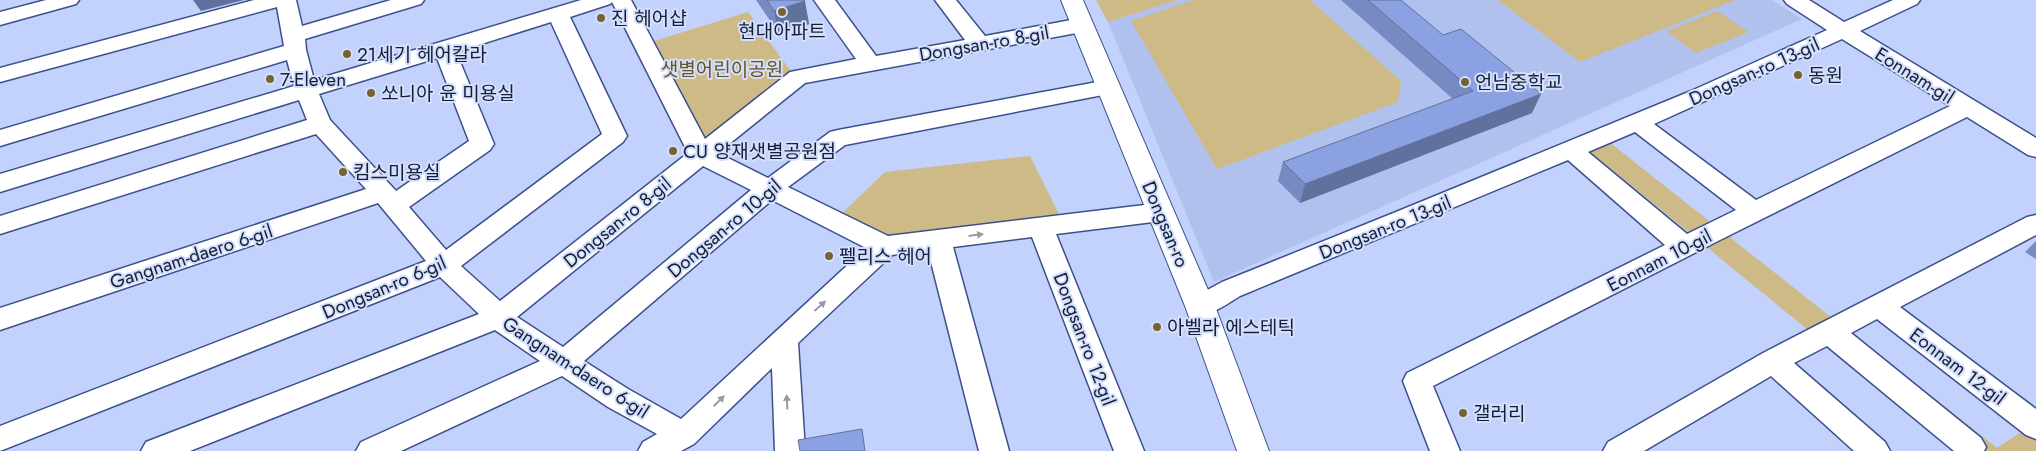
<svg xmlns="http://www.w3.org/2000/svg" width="2036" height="451" viewBox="0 0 2036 451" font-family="Jost,'Noto Sans KR',sans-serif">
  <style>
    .built { fill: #b1c1ee }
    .green { fill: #ceba87 }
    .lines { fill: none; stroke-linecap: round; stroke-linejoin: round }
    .street-casing { stroke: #3d508c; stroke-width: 3 }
    .secondary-casing { stroke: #3d508c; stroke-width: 2 }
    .street { fill: #fff; fill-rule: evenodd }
    .secondary { fill: #fff; fill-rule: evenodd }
    .wall { fill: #788ac2 }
    .shaded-wall { fill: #61719e }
    .building { fill: #8ba1e1; stroke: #61719e }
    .oneway { fill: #969aa6 }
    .poi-dot { fill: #766331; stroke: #d4dffc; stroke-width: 2 }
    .labels { text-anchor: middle; stroke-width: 4; stroke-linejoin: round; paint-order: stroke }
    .poi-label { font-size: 19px; fill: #161f39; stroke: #d4dffc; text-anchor: start }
    .street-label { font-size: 19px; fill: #161f39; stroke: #d4dffc }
    .park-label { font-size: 19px; fill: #67541e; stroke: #d4dffc }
  </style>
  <rect width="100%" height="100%" fill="#c2d2fc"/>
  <!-- built -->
  <path class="built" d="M1178,0H1772L1802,19L1214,282L1108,22Z"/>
  <!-- green -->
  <g class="green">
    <path d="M1096,0H1178L1108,22Z"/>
    <path d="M1193,0H1310L1401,81L1398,102L1217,169L1131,21Z"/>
    <path d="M1498,0H1735L1580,62Z"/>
    <path d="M1717,11L1749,32L1696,53L1666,31Z"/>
    <path d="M748,12L792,73L707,140L651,42Z"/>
    <path d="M1609,142L1997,448L2026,429L2036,436V451H1956L1588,150Z"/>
    <path d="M1030,156L1064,224L885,246L834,221L885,172Z"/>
  </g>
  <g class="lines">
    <defs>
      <g id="street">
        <path d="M46,0H79L76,4L0,25V12Z"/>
        <path d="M254,0H296L302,26L391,0H424L421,4L305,39L306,50L314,80L581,0H631L705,139L790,72L856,59L814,0H835L876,56L965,40L935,0H956L985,36L1082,18L1089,20L1092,25L1089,30L1082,32L805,83L718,153L768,178L830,132L838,130L1108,80L1116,82L1119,87L1116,92L1108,94L845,145L788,187L888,236L1161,203L1170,206L1173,212L1170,218L1161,221L1056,234L1144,451H1114L1032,237L953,247L1009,451H979L928,250L892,255L798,343L805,451H775L772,368L694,444L681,451H638L643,442L657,434L608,407L562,376L401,451H356L361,442L540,361L495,330L190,451H141L146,442L479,314L440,277L0,451V426L426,261L378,203L0,330V308L366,189L316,134L0,234V216L307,120L299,100L0,192V174L294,86L287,60L0,146V130L284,46L277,7L0,82V68ZM612,2L688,153L500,301L461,266L623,142L627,136L570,17L610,4ZM551,22L602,134L446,250L409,207L490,150L494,144L456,52ZM437,58L469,141L396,191L330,120L319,94ZM703,166L751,190L563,347L517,317ZM772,200L866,248L681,419L628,389L584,361Z"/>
        <path d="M1784,0H1809L1844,22L1893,0H1920L1917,4L1860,31L2036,138V157L2028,155L1967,117L1720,240L1433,386L1460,451H1430L1403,381L1407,373L1665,245L1568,160L1240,296C1225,305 1208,319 1191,313L1187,306L1191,299L1222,282L1396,212L1691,91L1827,30L1787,4ZM1842,39L1950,106L1756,200L1654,124ZM1635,132L1736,210L1687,234L1588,152Z"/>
        <path d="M2036,215V235L1900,307L2036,409V439L2026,435L1877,319L1851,333L1981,438L1986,447L1984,451H1954L1827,346L1794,363L1885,442L1890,451H1854L1771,376L1644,451H1603L1608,442L1763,353L2027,217Z"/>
      </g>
      <path id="secondary" d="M1061,0H1083L1215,306L1269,451H1237L1185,306Z"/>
    </defs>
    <!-- street casing -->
    <use href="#street" class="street-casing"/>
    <!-- secondary casing -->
    <use href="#secondary" class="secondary-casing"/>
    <!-- street -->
    <use href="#street" class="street"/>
    <!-- secondary -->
    <use href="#secondary" class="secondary"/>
  </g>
  <!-- wall -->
  <g class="wall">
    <path d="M756,0H804L809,24L779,34Z"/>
    <path d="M1341,0H1401L1532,113L1300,203L1278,181L1283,162L1453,99Z"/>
    <path d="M2036,241V259L2025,252Z"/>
  </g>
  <!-- shaded-wall -->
  <g class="shaded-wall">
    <path d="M193,0H244L201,11Z"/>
    <path d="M805,1L809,24L779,34L774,11Z"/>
    <path d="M1541,94L1532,113L1300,203L1305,184Z"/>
  </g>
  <!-- building -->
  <g class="building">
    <path d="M767,0H804L805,1L774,11Z"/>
    <path d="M1368,0H1401L1443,35L1461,29L1541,94L1305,184L1283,162L1473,91Z"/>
    <path d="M862,429L865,451H800L798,440Z"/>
  </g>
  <!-- one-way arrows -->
  <defs><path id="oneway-solid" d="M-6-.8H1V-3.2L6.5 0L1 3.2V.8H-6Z" transform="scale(1.25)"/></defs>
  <g class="oneway">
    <use href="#oneway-solid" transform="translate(976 235) rotate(-7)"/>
    <use href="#oneway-solid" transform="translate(820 306) rotate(-42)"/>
    <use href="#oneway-solid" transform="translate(719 401) rotate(-44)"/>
    <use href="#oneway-solid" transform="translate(787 402) rotate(-93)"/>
  </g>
  <!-- markers -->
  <g class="poi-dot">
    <circle cx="782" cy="12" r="5"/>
    <circle cx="601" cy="18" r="5"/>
    <circle cx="347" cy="54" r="5"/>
    <circle cx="1798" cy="75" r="5"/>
    <circle cx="270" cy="79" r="5"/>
    <circle cx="1465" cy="82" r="5"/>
    <circle cx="371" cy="93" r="5"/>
    <circle cx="673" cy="151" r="5"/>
    <circle cx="343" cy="172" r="5"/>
    <circle cx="829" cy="256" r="5"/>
    <circle cx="1157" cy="327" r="5"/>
    <circle cx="1463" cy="413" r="5"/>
  </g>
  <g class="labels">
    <!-- poi labels -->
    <g class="poi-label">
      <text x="611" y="25">진 헤어샵</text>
      <text x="782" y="38" text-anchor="middle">현대아파트</text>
      <text x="357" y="61">21세기 헤어칼라</text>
      <text x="1808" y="82">동원</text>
      <text x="280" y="86">7-Eleven</text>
      <text x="1475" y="89">언남중학교</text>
      <text x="381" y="100">쏘니아 윤 미용실</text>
      <text x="683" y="158">CU 양재샛별공원점</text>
      <text x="353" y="179">킴스미용실</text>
      <text x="839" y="263">펠리스 헤어</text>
      <text x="1167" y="334">아벨라 에스테틱</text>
      <text x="1473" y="420">갤러리</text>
    </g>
    <!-- street labels -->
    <g class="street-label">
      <text transform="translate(984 43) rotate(-10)" y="7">Dongsan-ro 8-gil</text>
      <text transform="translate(1754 71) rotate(-24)" y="7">Dongsan-ro 13-gil</text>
      <text transform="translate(1915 75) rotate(32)" y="7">Eonnam-gil</text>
      <text transform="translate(617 222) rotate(-39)" y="7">Dongsan-ro 8-gil</text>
      <text transform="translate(1166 224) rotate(67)" y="7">Dongsan-ro</text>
      <text transform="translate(1385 227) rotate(-22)" y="7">Dongsan-ro 13-gil</text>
      <text transform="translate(724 228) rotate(-40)" y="7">Dongsan-ro 10-gil</text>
      <text transform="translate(191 256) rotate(-18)" y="7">Gangnam-daero 6-gil</text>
      <text transform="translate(1659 260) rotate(-27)" y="7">Eonnam 10-gil</text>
      <text transform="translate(384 287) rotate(-23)" y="7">Dongsan-ro 6-gil</text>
      <text transform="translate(1085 339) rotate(69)" y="7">Dongsan-ro 12-gil</text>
      <text transform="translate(1958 366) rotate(37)" y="7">Eonnam 12-gil</text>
      <text transform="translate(576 367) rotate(33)" y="7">Gangnam-daero 6-gil</text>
    </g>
    <!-- park labels -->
    <g class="park-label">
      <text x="722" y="76">샛별어린이공원</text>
    </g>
  </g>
</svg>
